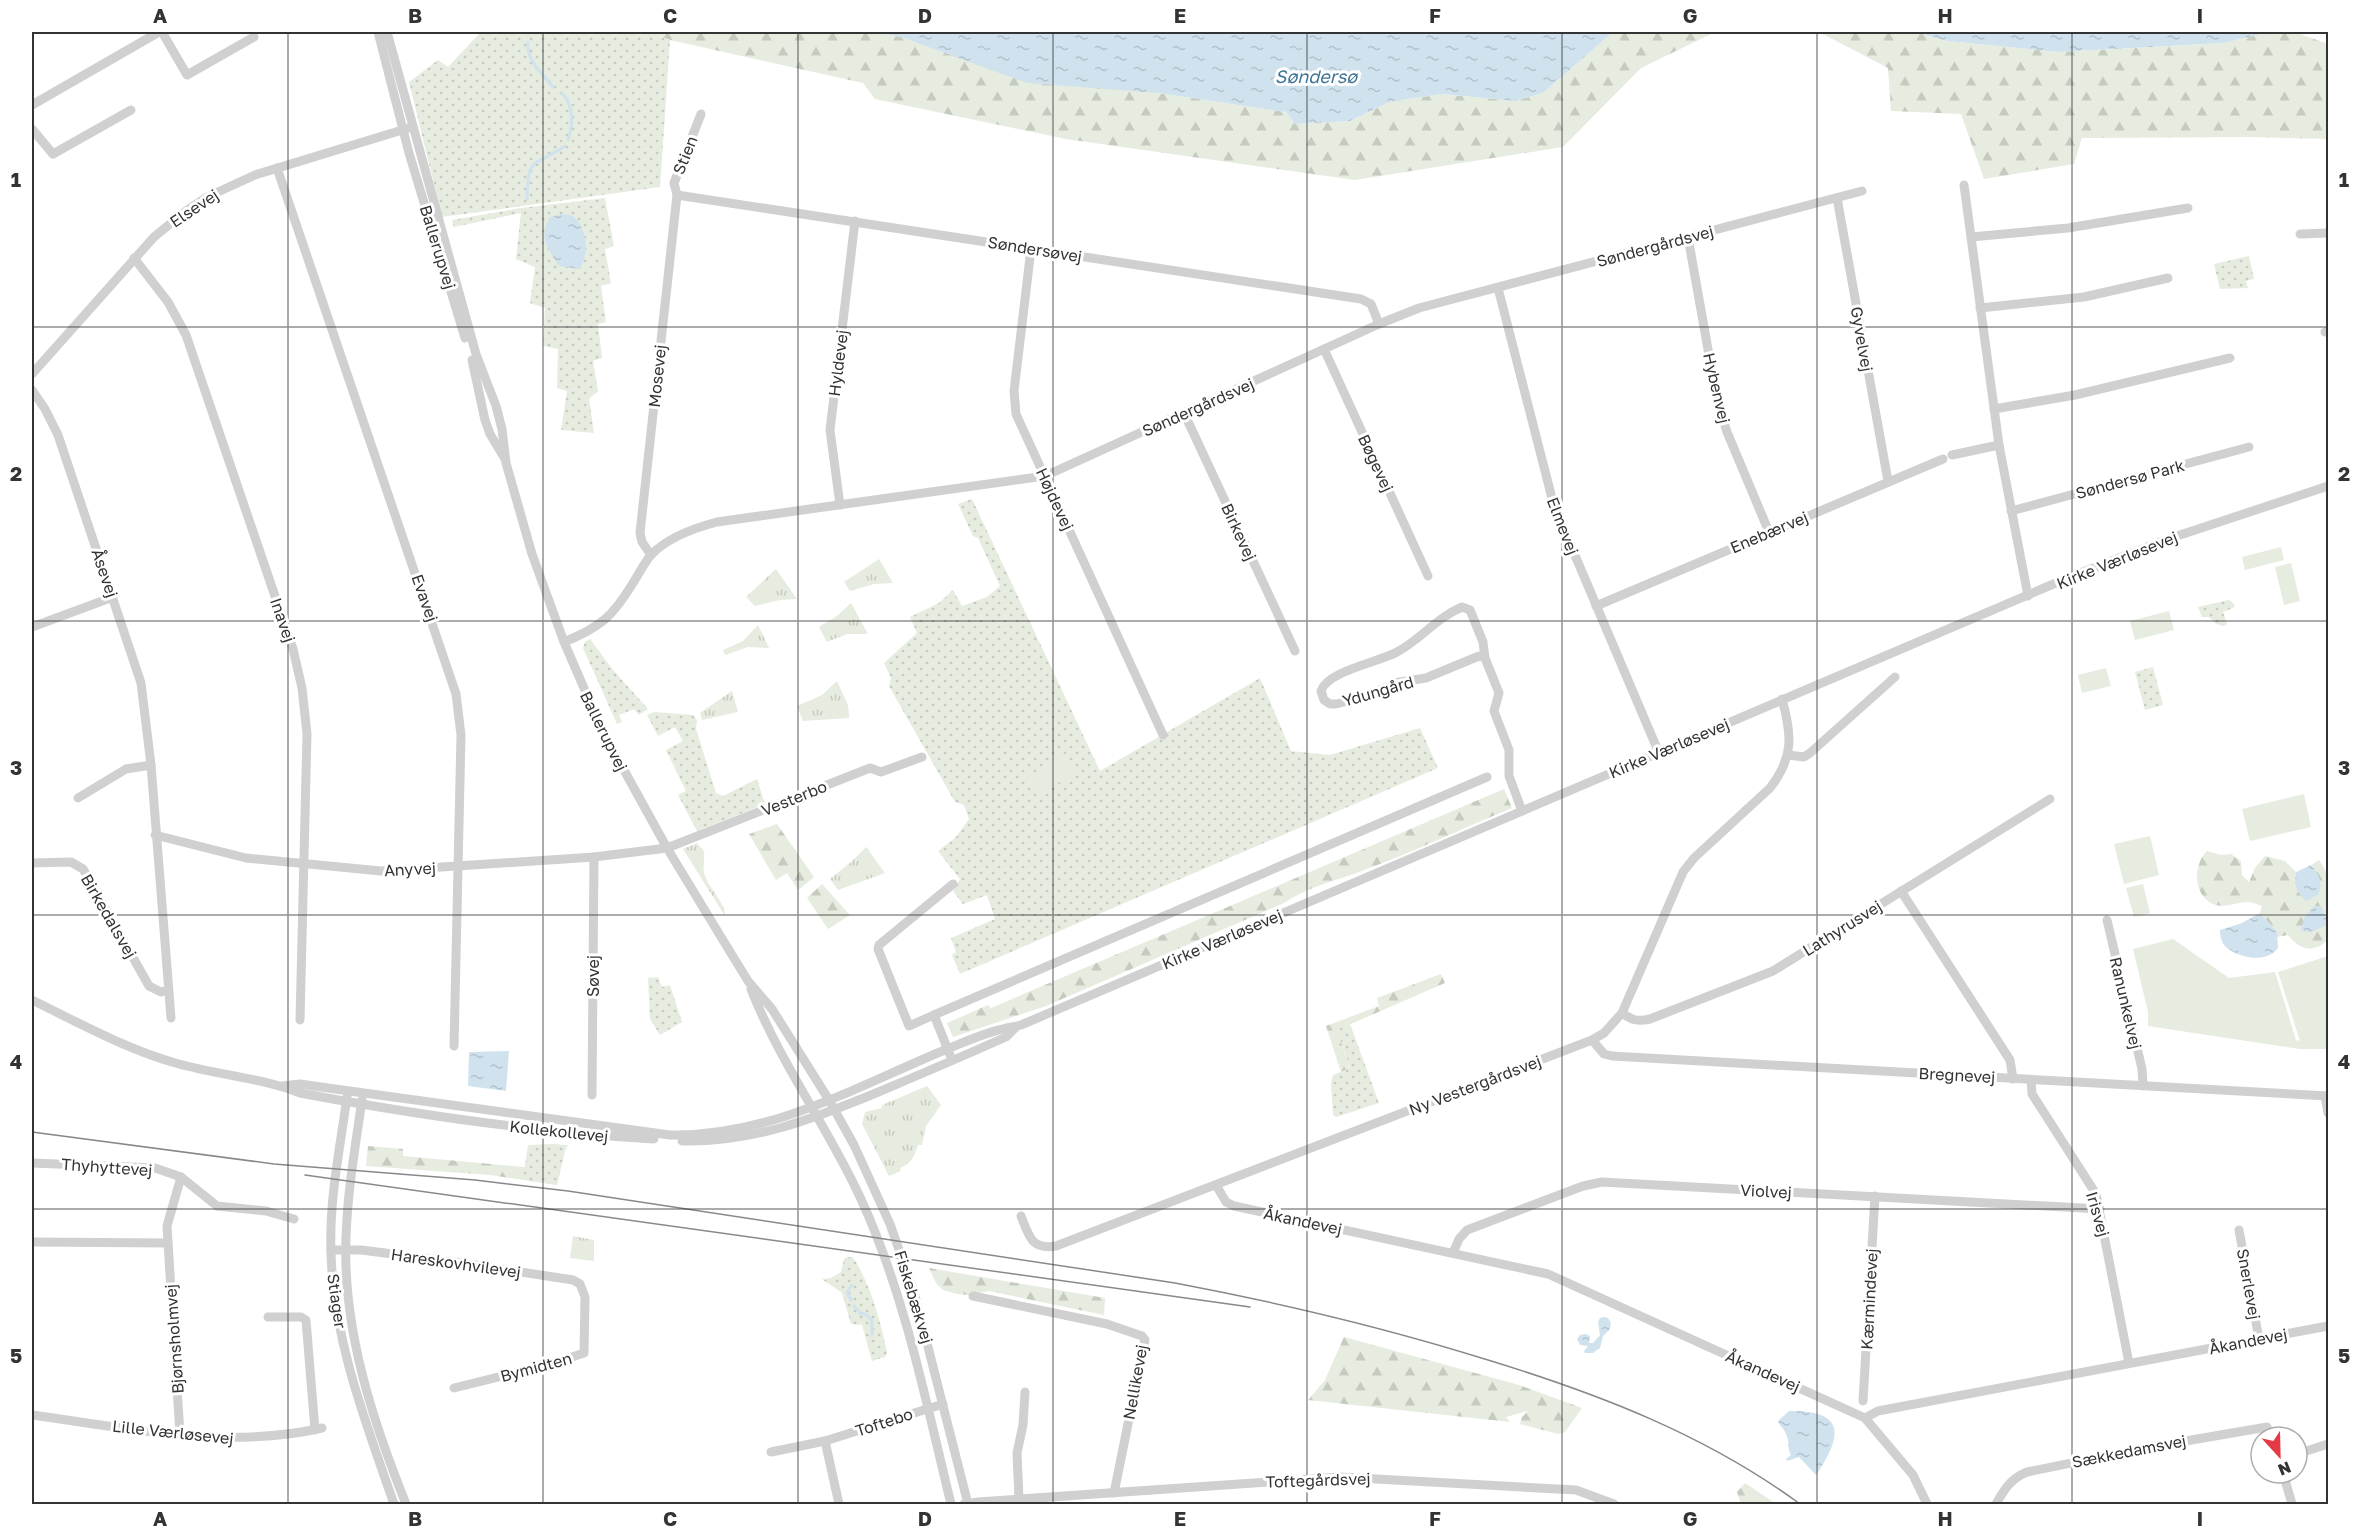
<svg xmlns="http://www.w3.org/2000/svg" width="2360" height="1536" viewBox="0 0 2360 1536" font-family="'Golos Text',sans-serif">
  <style>
    .grass { fill: url(#grass-tufts) }
    .forest { fill: url(#forest-firs) }
    .park { fill: url(#park-dots) }
    .pitch { fill: #e6ecdf }
    .water { fill: url(#water-ripples) }
    .lines { fill: none; stroke-linecap: round; stroke-linejoin: round }
    .stream { stroke: #cfe2ee; stroke-width: 3 }
    .minor { stroke: #d0d0d0; stroke-width: 9 }
    .tram { stroke: #888; stroke-width: 1.5 }
    .grid { fill: none; stroke: #333; stroke-width: 1.5; stroke-opacity: 0.55 }
    .labels { text-anchor: middle; stroke-width: 6; stroke-linejoin: round; paint-order: stroke }
    .street-label { font-size: 16px; fill: #333; stroke: #fff }
    .water-label { font-size: 18px; font-style: italic; fill: #3f7597; stroke: #fff }
    .neatline { fill: none; stroke: #333; stroke-width: 2 }
    .grid-label { font-size: 20px; text-anchor: middle; font-weight: bold; fill: #333 }
  </style>
  <defs>
    <pattern id="grass-tufts" width="24" height="20" patternUnits="userSpaceOnUse" patternTransform="scale(1.5)"><rect width="24" height="20" fill="#e6ecdf"/><path d="M3 7l-1-3M5 7V3M7 7l1-3M15 17l-1-3M17 17v-4M19 17l1-3" fill="none" stroke="#c6cbc0"/></pattern>
    <pattern id="forest-firs" width="22" height="20" patternUnits="userSpaceOnUse" patternTransform="scale(1.5)"><rect width="22" height="20" fill="#e6ecdf"/><path d="M5 1l3.5 6h-7zM16 11l3.5 6h-7z" fill="#c6cbc0"/></pattern>
    <pattern id="park-dots" width="8" height="8" patternUnits="userSpaceOnUse" patternTransform="scale(1.5)"><rect width="8" height="8" fill="#e6ecdf"/><path d="M2 2h.1M6 6h.1" fill="none" stroke="#c6cbc0" stroke-width="1.8" stroke-linecap="round"/></pattern>
    <pattern id="water-ripples" width="26" height="14" patternUnits="userSpaceOnUse" patternTransform="scale(1.5)"><rect width="26" height="14" fill="#cfe2ee"/><path d="M2 4q2-2 4 0t4 0M15 11q2-2 4 0t4 0" fill="none" stroke="#b2c2cd"/></pattern>
  </defs>
  <rect width="100%" height="100%" fill="#fff"/>
  <!-- grass -->
  <g class="grass">
    <path d="M879,559L893,583L874,584L850,591L844,582Z"/>
    <path d="M776,569L797,599L780,600L755,606L746,597Z"/>
    <path d="M851,603L868,634H847L827,642L819,627L837,616Z"/>
    <path d="M758,625L769,648L748,647L725,655L723,650L743,641Z"/>
    <path d="M837,681L848,705L849,718L803,721L797,706L822,695Z"/>
    <path d="M732,691L738,712L702,720L700,713Z"/>
    <path d="M697,843L704,851C705,859 702,869 705,876C710,890 725,902 725,916L683,849Z"/>
    <path d="M866,847L885,873L838,890L830,879L851,862Z"/>
    <path d="M927,1086L941,1105L926,1126L922,1145H918C914,1157 912,1163 900,1168L901,1171L889,1176L862,1124L865,1112L882,1108V1105Z"/>
    <path d="M573,1236L594,1240V1261L570,1258Z"/>
  </g>
  <!-- forest -->
  <g class="forest">
    <path d="M650,32H878L1158,93L1286,112L1295,124L1350,121L1389,102L1442,94L1515,101L1543,93L1613,32H1715L1641,68L1563,147L1355,180L1066,139L875,99L863,83L670,40Z"/>
    <path d="M1797,32H1915L1947,41L2058,52L2223,43L2270,32H2295L2328,44V139L2250,137L2082,138L2074,164L1984,179L1961,114L1891,111L1888,68L1823,34Z"/>
    <path d="M1504,789L1512,808C1463,828 1414,852 1364,870C1336,881 1309,886 1284,903L1046,1006L953,1037L947,1023L988,1005L991,1008Z"/>
    <path d="M777,824L814,877L798,890L787,873L776,880L749,834Z"/>
    <path d="M2207,851L2221,855L2231,854L2241,861L2242,875L2249,882L2255,868L2265,856L2285,861L2296,872L2294,881L2314,867L2311,865L2319,860L2328,875V940C2313,953 2301,951 2288,935L2277,937V932L2260,913L2262,906C2258,905 2253,902 2249,902C2239,901 2226,908 2216,905C2193,898 2192,866 2207,851Z"/>
    <path d="M822,884L850,915L828,929L807,898Z"/>
    <path d="M1441,974L1445,983L1337,1030L1350,1069L1341,1072L1326,1026L1379,1006L1377,998Z"/>
    <path d="M368,1146L403,1149V1156L524,1167L560,1173L557,1185L490,1175L366,1166Z"/>
    <path d="M929,1268L1105,1298L1104,1315L989,1291L969,1295L957,1294L943,1290L936,1283Z"/>
    <path d="M1344,1337L1519,1385L1582,1408L1565,1432L1558,1434L1520,1424L1522,1417L1528,1411L1506,1417L1510,1422L1308,1400L1325,1380Z"/>
    <path d="M1745,1483L1776,1504H1741L1737,1492Z"/>
  </g>
  <!-- park -->
  <g class="park">
    <path d="M476,32H650L670,40L660,187L442,217L409,82L438,60L448,67L478,35Z"/>
    <path d="M605,198L614,246L605,249L611,283L601,286L606,322L598,324L602,358L593,361L598,391L589,399L594,433L561,430L567,391L557,388L558,349L543,346L545,308L530,303L535,267L516,259L521,213L454,227L452,220L521,208Z"/>
    <path d="M2249,256L2254,279L2246,281L2248,288L2220,289L2214,264Z"/>
    <path d="M972,499L1100,771L1260,678L1291,751L1330,755L1420,728L1438,768L960,974L952,955L956,952L951,938L995,919L987,895L963,904L953,891L960,879L938,851L956,837L969,819L964,805L955,802L889,686L891,678L884,663L917,633L910,617L939,603L953,590L962,606L987,597L1000,586L978,538L973,536L958,504Z"/>
    <path d="M2229,600L2235,605L2233,608L2223,612L2227,624L2224,626L2216,624L2209,617H2202L2198,607Z"/>
    <path d="M590,639L613,670L648,709L639,715L634,709L619,715L622,722L617,724L583,648L585,642Z"/>
    <path d="M2153,667L2163,705L2145,710L2135,672Z"/>
    <path d="M654,712L693,715L697,720L696,729L716,793L723,796L757,779L765,804L697,831L678,795L686,791L666,750L683,741L675,727L658,736L647,715Z"/>
    <path d="M658,977L662,987L670,985L682,1022L660,1035L650,1019L648,978Z"/>
    <path d="M1350,1024L1379,1103L1336,1117L1333,1115L1331,1083L1333,1075L1350,1068L1337,1030Z"/>
    <path d="M552,1144L568,1145L565,1151L557,1185L523,1179L528,1145Z"/>
    <path d="M848,1257H852L856,1262C872,1290 881,1322 887,1353L885,1357L872,1361L862,1325L851,1324L842,1293L822,1279L831,1278L841,1272L844,1259Z"/>
  </g>
  <!-- pitch -->
  <g class="pitch">
    <path d="M2281,547L2284,560L2245,570L2242,557Z"/>
    <path d="M2291,563L2300,601L2284,605L2275,567Z"/>
    <path d="M2169,611L2174,630L2135,640L2130,621Z"/>
    <path d="M2106,668L2111,686L2082,693L2078,675Z"/>
    <path d="M1066,753L1077,772L1038,795L1027,777Z"/>
    <path d="M2304,794L2311,827L2250,841L2242,809Z"/>
    <path d="M2150,836L2159,875L2124,884L2114,844Z"/>
    <path d="M2143,884L2150,913L2134,917L2126,888Z"/>
    <path d="M2173,939L2229,978L2275,972L2296,1040L2300,1041L2278,972L2328,956V1049H2300L2148,1026V1012L2133,949Z"/>
  </g>
  <!-- water -->
  <g class="water">
    <path d="M878,32H1613L1543,93L1515,101L1442,94L1389,102L1350,121L1295,124L1286,112L1158,93L1027,83L904,38Z"/>
    <path d="M1915,32H2270L2223,43L2058,52L1947,41Z"/>
    <path d="M562,214C563,214 571,215 572,216C587,224 590,257 579,269L559,266C548,249 538,236 550,217Z"/>
    <path d="M2311,865C2320,874 2323,884 2318,895L2306,901C2297,893 2293,884 2296,872Z"/>
    <path d="M2314,906H2320L2328,920L2327,925L2310,932L2301,931L2304,918Z"/>
    <path d="M2260,913L2277,932L2278,948C2266,963 2242,959 2227,948C2222,944 2220,937 2220,930L2242,923Z"/>
    <path d="M509,1051L506,1091L468,1086L469,1052Z"/>
    <path d="M1604,1317L1608,1318L1611,1323L1610,1329L1603,1336L1600,1348L1593,1353H1585L1584,1351L1588,1346L1580,1345L1577,1339L1580,1335L1586,1334L1590,1336L1589,1343H1593L1600,1335L1598,1322L1600,1318Z"/>
    <path d="M1789,1411C1846,1410 1843,1436 1816,1475L1799,1457L1787,1461L1786,1459L1791,1455C1787,1448 1790,1441 1786,1434C1784,1428 1780,1427 1778,1421Z"/>
  </g>
  <g class="lines">
    <!-- stream -->
    <g class="stream">
      <path d="M527,32V33"/>
      <path d="M528,43C525,58 544,76 553,87"/>
      <path d="M562,93C574,106 573,124 568,140"/>
      <path d="M527,199C528,154 533,168 565,146"/>
      <path d="M851,1300L847,1292L852,1285"/>
      <path d="M854,1306L860,1313L865,1314L872,1320V1335"/>
    </g>
    <!-- minor -->
    <g class="minor">
      <path d="M162,32L187,75L254,37"/>
      <path d="M378,32L409,153L465,338"/>
      <path d="M387,32L476,354L496,406L502,429L506,463L532,554L564,642L603,732L667,848L718,932L748,981L772,1009L829,1100L854,1145L890,1224L914,1292L968,1504"/>
      <path d="M32,105L159,32"/>
      <path d="M32,129L53,154L131,110"/>
      <path d="M277,168L456,694L461,735L454,1046"/>
      <path d="M1964,185L1999,445L2028,596"/>
      <path d="M677,195L1361,299L1371,304L1379,324"/>
      <path d="M1837,198L1888,481"/>
      <path d="M2300,234L2328,233"/>
      <path d="M1688,237L1717,400L1727,432L1769,532"/>
      <path d="M1971,237L2068,228L2188,208"/>
      <path d="M1031,249L1014,391L1016,414L1163,735"/>
      <path d="M134,258L168,302L186,335L293,649L302,688L307,734L300,1020"/>
      <path d="M1498,288L1554,506L1659,753"/>
      <path d="M1980,308L2084,297L2168,278"/>
      <path d="M2325,332L2328,331"/>
      <path d="M1324,349L1428,576"/>
      <path d="M472,360L485,420L490,434L505,459"/>
      <path d="M32,374L154,237L186,211L207,197L255,175L412,127"/>
      <path d="M32,390L45,409L58,435L141,683L151,765L171,1018"/>
      <path d="M1994,409L2075,395L2230,358"/>
      <path d="M1184,413L1295,651"/>
      <path d="M1952,455L1999,445"/>
      <path d="M840,505L830,430L855,221"/>
      <path d="M2011,511L2249,447"/>
      <path d="M651,555L642,542L640,533L677,195L674,183L701,114"/>
      <path d="M1596,606L1943,459"/>
      <path d="M32,627L113,597"/>
      <path d="M564,642C601,627 613,616 633,583C639,574 644,563 651,555C668,537 694,528 717,522L1045,476L1379,324L1419,308L1862,191"/>
      <path d="M1485,658L1479,656L1426,678L1399,682L1363,697L1336,704H1330L1324,700L1321,691C1327,671 1379,662 1397,652C1420,640 1436,618 1462,607L1470,610L1483,642L1485,658L1499,693L1494,711L1509,750V776L1522,811"/>
      <path d="M1788,755L1804,757L1810,753L1895,677"/>
      <path d="M78,798L126,769L151,765"/>
      <path d="M155,835L246,858L381,871L594,857L667,848L870,768L881,772L922,757"/>
      <path d="M32,863L71,862L83,869L149,986L161,992L168,990"/>
      <path d="M1901,891L2010,1060L2013,1079"/>
      <path d="M2107,920L2142,1069L2143,1086"/>
      <path d="M751,989C780,1063 828,1127 861,1199C905,1295 926,1402 951,1504"/>
      <path d="M32,1000C79,1023 128,1050 179,1064C219,1075 262,1078 300,1093C417,1115 535,1132 654,1139"/>
      <path d="M1622,1013C1632,1020 1637,1022 1650,1019L1773,971L2050,799"/>
      <path d="M934,1015L909,1026L878,949L879,945L953,884"/>
      <path d="M1592,1040L1604,1054L1612,1056L2328,1096"/>
      <path d="M950,1055L934,1015L1487,777"/>
      <path d="M2031,1080L2032,1094L2096,1194L2129,1363"/>
      <path d="M282,1086L300,1084L335,1089L670,1135C770,1137 858,1086 947,1049C965,1042 984,1033 1003,1029C1009,1027 1015,1027 1021,1025L2070,577L2165,540L2328,486"/>
      <path d="M592,1095L594,857"/>
      <path d="M2325,1096L2328,1113"/>
      <path d="M347,1097C340,1148 329,1200 331,1252C333,1339 366,1423 394,1504"/>
      <path d="M362,1100C354,1155 344,1211 346,1267C349,1349 376,1429 406,1504"/>
      <path d="M682,1141C751,1143 813,1119 876,1093C919,1075 963,1056 1006,1037L1016,1027"/>
      <path d="M32,1163L155,1168L181,1177L217,1206L266,1211L294,1219"/>
      <path d="M1216,1185L1226,1202L1234,1206L1548,1274L1865,1418L1913,1475L1927,1504"/>
      <path d="M1021,1216C1029,1236 1031,1250 1056,1246L1592,1040L1604,1033L1622,1013L1683,872L1694,858L1770,788C1794,757 1792,735 1782,699"/>
      <path d="M2239,1230L2259,1339"/>
      <path d="M32,1242L168,1243"/>
      <path d="M331,1250H361L456,1262L573,1280L580,1284L585,1297L584,1353L551,1364L454,1388"/>
      <path d="M1453,1253L1459,1239L1467,1230L1583,1186L1602,1182L2100,1209"/>
      <path d="M973,1296L1107,1324L1142,1336L1145,1340L1114,1493"/>
      <path d="M268,1317H301L306,1320L315,1430"/>
      <path d="M1863,1401L1875,1196"/>
      <path d="M32,1415C128,1428 226,1450 322,1428"/>
      <path d="M1865,1418L1878,1411L2328,1326"/>
      <path d="M180,1435L167,1226L181,1177"/>
      <path d="M825,1441L839,1504"/>
      <path d="M771,1452L825,1441L943,1404"/>
      <path d="M2297,1454L2328,1444"/>
      <path d="M2283,1473L2292,1504"/>
      <path d="M1019,1499L1017,1453L1023,1425L1025,1392"/>
      <path d="M964,1504L978,1502L1340,1477L1576,1490L1614,1504"/>
      <path d="M1996,1504C2004,1490 2010,1479 2027,1472L2145,1448L2267,1427L2271,1437"/>
    </g>
    <!-- tram -->
    <g class="tram">
      <path d="M32,1132L274,1164L475,1180L568,1191L1175,1283C1281,1303 1386,1328 1488,1360C1599,1394 1706,1435 1800,1504"/>
      <path d="M305,1175L1250,1307"/>
    </g>
  </g>
  <!-- grid -->
  <path class="grid" d="M288,32V1504M543,32V1504M798,32V1504M1053,32V1504M1307,32V1504M1562,32V1504M1817,32V1504M2072,32V1504M32,327H2328M32,621H2328M32,915H2328M32,1209H2328"/>
  <g class="labels">
    <!-- street labels -->
    <g class="street-label">
      <text transform="translate(685 155) rotate(-68)" y="6">Stien</text>
      <text transform="translate(194 208) rotate(-34)" y="6">Elsevej</text>
      <text transform="translate(1655 246) rotate(-15)" y="6">Søndergårdsvej</text>
      <text transform="translate(438 247) rotate(73)" y="6">Ballerupvej</text>
      <text transform="translate(1035 249) rotate(9)" y="6">Søndersøvej</text>
      <text transform="translate(1862 339) rotate(80)" y="6">Gyvelvej</text>
      <text transform="translate(838 363) rotate(-83)" y="6">Hyldevej</text>
      <text transform="translate(657 376) rotate(-84)" y="6">Mosevej</text>
      <text transform="translate(1717 388) rotate(77)" y="6">Hybenvej</text>
      <text transform="translate(1198 407) rotate(-24)" y="6">Søndergårdsvej</text>
      <text transform="translate(1376 463) rotate(65)" y="6">Bøgevej</text>
      <text transform="translate(2130 479) rotate(-15)" y="6">Søndersø Park</text>
      <text transform="translate(1055 499) rotate(65)" y="6">Højdevej</text>
      <text transform="translate(1563 526) rotate(69)" y="6">Elmevej</text>
      <text transform="translate(1239 532) rotate(65)" y="6">Birkevej</text>
      <text transform="translate(1769 532) rotate(-23)" y="6">Enebærvej</text>
      <text transform="translate(2117 560) rotate(-22)" y="6">Kirke Værløsevej</text>
      <text transform="translate(105 573) rotate(71)" y="6">Åsevej</text>
      <text transform="translate(425 598) rotate(71)" y="6">Evavej</text>
      <text transform="translate(283 620) rotate(71)" y="6">Inavej</text>
      <text transform="translate(1378 691) rotate(-16)" y="6">Ydungård</text>
      <text transform="translate(604 731) rotate(64)" y="6">Ballerupvej</text>
      <text transform="translate(1669 748) rotate(-23)" y="6">Kirke Værløsevej</text>
      <text transform="translate(794 798) rotate(-22)" y="6">Vesterbo</text>
      <text transform="translate(410 869) rotate(-3)" y="6">Anyvej</text>
      <text transform="translate(109 916) rotate(60)" y="6">Birkedalsvej</text>
      <text transform="translate(1842 928) rotate(-32)" y="6">Lathyrusvej</text>
      <text transform="translate(1222 939) rotate(-23)" y="6">Kirke Værløsevej</text>
      <text transform="translate(593 976) rotate(-90)" y="6">Søvej</text>
      <text transform="translate(2126 1003) rotate(77)" y="6">Ranunkelvej</text>
      <text transform="translate(1957 1075) rotate(3)" y="6">Bregnevej</text>
      <text transform="translate(1475 1085) rotate(-21)" y="6">Ny Vestergårdsvej</text>
      <text transform="translate(559 1131) rotate(6)" y="6">Kollekollevej</text>
      <text transform="translate(107 1167) rotate(4)" y="6">Thyhyttevej</text>
      <text transform="translate(1766 1191) rotate(3)" y="6">Violvej</text>
      <text transform="translate(2098 1214) rotate(74)" y="6">Irisvej</text>
      <text transform="translate(1303 1221) rotate(12)" y="6">Åkandevej</text>
      <text transform="translate(456 1263) rotate(8)" y="6">Hareskovhvilevej</text>
      <text transform="translate(2249 1284) rotate(80)" y="6">Snerlevej</text>
      <text transform="translate(914 1297) rotate(73)" y="6">Fiskebækvej</text>
      <text transform="translate(1869 1299) rotate(-87)" y="6">Kærmindevej</text>
      <text transform="translate(337 1301) rotate(82)" y="6">Stiager</text>
      <text transform="translate(174 1339) rotate(-94)" y="6">Bjørnsholmvej</text>
      <text transform="translate(2248 1341) rotate(-11)" y="6">Åkandevej</text>
      <text transform="translate(536 1367) rotate(-15)" y="6">Bymidten</text>
      <text transform="translate(1763 1371) rotate(24)" y="6">Åkandevej</text>
      <text transform="translate(1135 1382) rotate(-80)" y="6">Nellikevej</text>
      <text transform="translate(884 1422) rotate(-18)" y="6">Toftebo</text>
      <text transform="translate(173 1432) rotate(6)" y="6">Lille Værløsevej</text>
      <text transform="translate(2129 1451) rotate(-11)" y="6">Sækkedamsvej</text>
      <text transform="translate(1318 1480) rotate(-2)" y="6">Toftegårdsvej</text>
    </g>
    <!-- water labels -->
    <g class="water-label">
      <text x="1316" y="83">Søndersø</text>
    </g>
  </g>
  <!-- border -->
  <rect width="2360" height="1536" fill="none" stroke="#ffffff" stroke-width="66"/>
  <!-- north arrow -->
  <g transform="translate(2279 1455) rotate(158)"><circle r="28" fill="#ffffff" stroke="#adadad" stroke-width="1.5"/>
  <path d="M0-4.5L10 22L0 15L-10 22Z" fill="#e63946"/>
  <text y="-9" font-size="16" font-weight="bold" text-anchor="middle" fill="#333333">N</text>
  </g>
  <rect x="33" y="33" width="2294" height="1470" class="neatline"/>
  <g class="grid-label">
    <text x="160" y="23">A</text>
    <text x="415" y="23">B</text>
    <text x="670" y="23">C</text>
    <text x="925" y="23">D</text>
    <text x="1180" y="23">E</text>
    <text x="1435" y="23">F</text>
    <text x="1690" y="23">G</text>
    <text x="1945" y="23">H</text>
    <text x="2200" y="23">I</text>
    <text x="16" y="187">1</text>
    <text x="2344" y="187">1</text>
    <text x="16" y="481">2</text>
    <text x="2344" y="481">2</text>
    <text x="16" y="775">3</text>
    <text x="2344" y="775">3</text>
    <text x="16" y="1069">4</text>
    <text x="2344" y="1069">4</text>
    <text x="16" y="1363">5</text>
    <text x="2344" y="1363">5</text>
    <text x="160" y="1526">A</text>
    <text x="415" y="1526">B</text>
    <text x="670" y="1526">C</text>
    <text x="925" y="1526">D</text>
    <text x="1180" y="1526">E</text>
    <text x="1435" y="1526">F</text>
    <text x="1690" y="1526">G</text>
    <text x="1945" y="1526">H</text>
    <text x="2200" y="1526">I</text>
  </g>
</svg>
